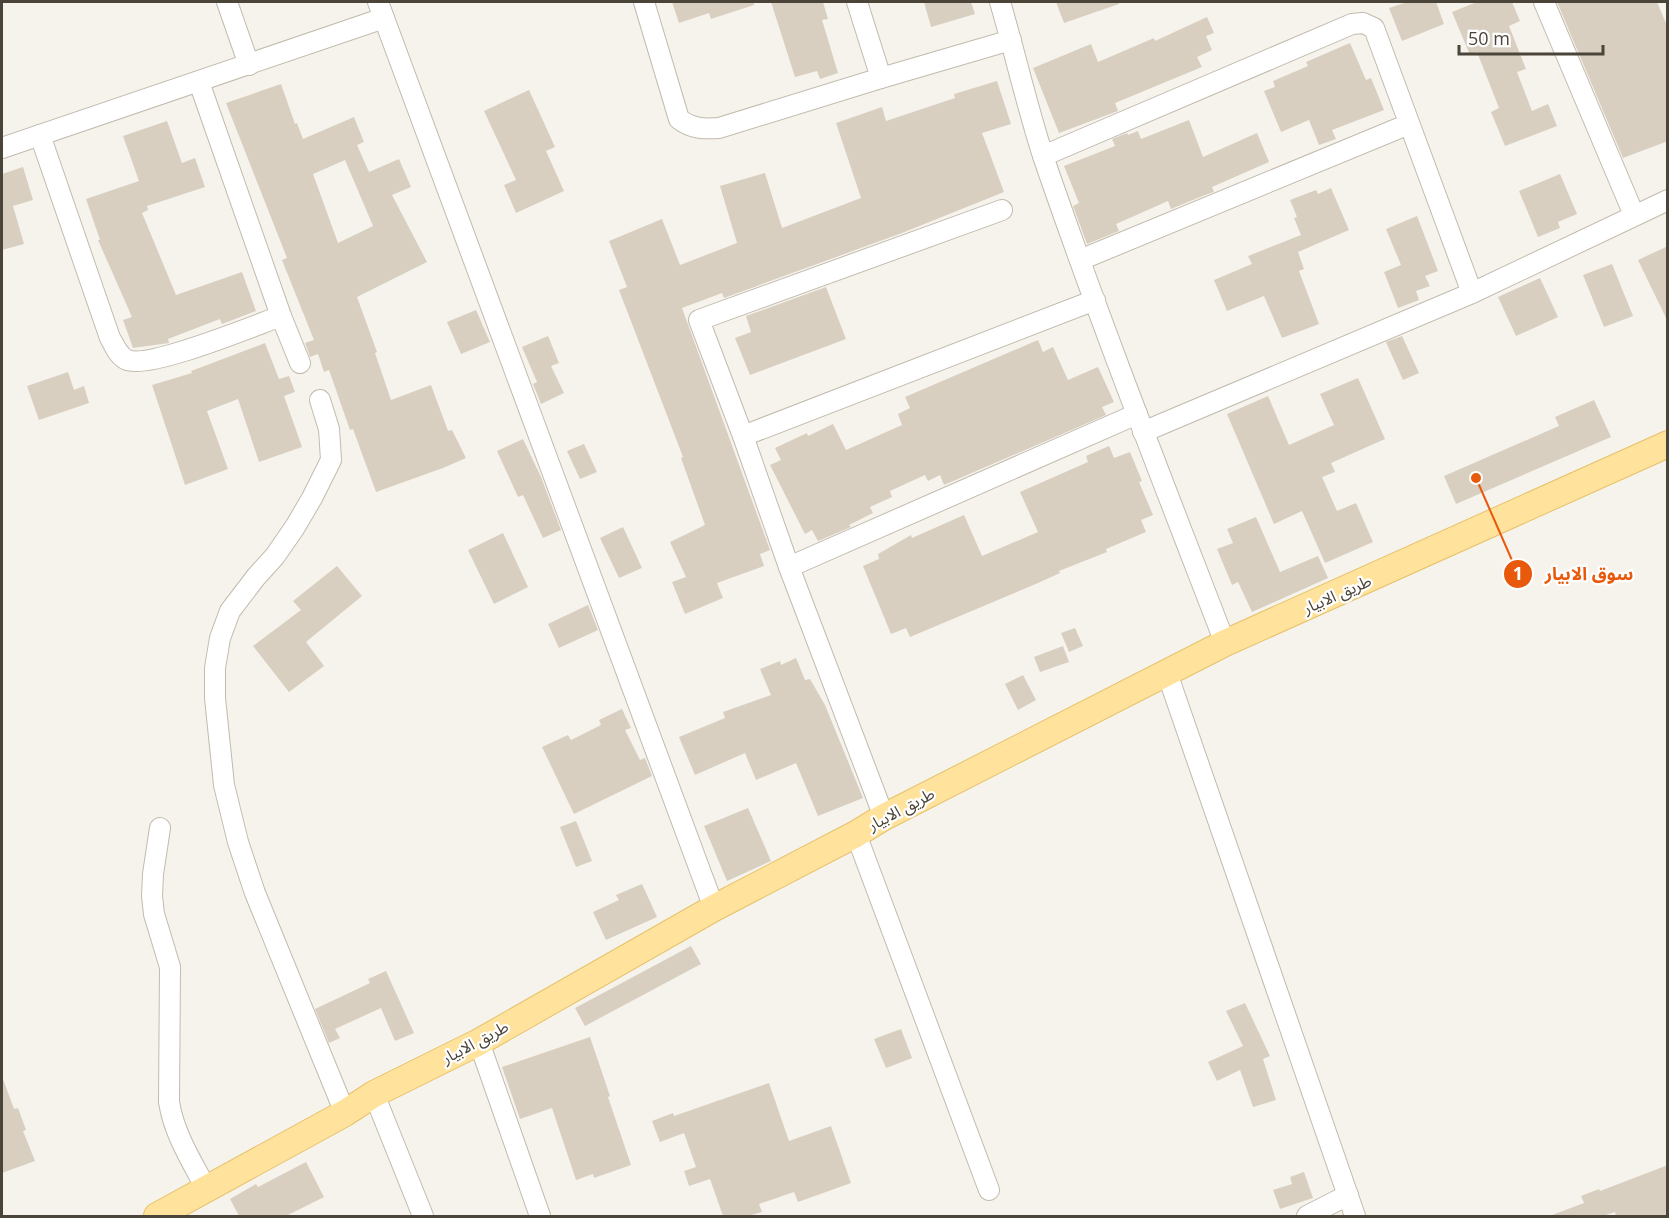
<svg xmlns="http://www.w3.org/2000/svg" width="1669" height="1218" viewBox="0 0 1669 1218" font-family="'Open Sans','Noto Sans Arabic',sans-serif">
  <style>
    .building { fill: #d8cfc1; fill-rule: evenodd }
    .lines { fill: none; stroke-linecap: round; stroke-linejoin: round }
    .minor-casing { stroke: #c2bbae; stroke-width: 22 }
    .major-casing { stroke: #e6c16a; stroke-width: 28 }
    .minor { stroke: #fff; stroke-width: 20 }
    .major { stroke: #ffe39c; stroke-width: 26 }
    .labels { text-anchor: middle; stroke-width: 4.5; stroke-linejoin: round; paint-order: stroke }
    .street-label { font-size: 16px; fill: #4b4439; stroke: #fff }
    .leader { fill: none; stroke: #e8590c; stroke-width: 2 }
    .callout-dot { fill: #e8590c; stroke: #fff; stroke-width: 2 }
    .mark-label { font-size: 18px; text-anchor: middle; font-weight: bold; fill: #fff }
    .callout-label { font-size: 18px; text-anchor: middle; font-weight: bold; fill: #e8590c; stroke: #fff; stroke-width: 4.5; stroke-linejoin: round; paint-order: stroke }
  </style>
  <rect width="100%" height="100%" fill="#f6f3ec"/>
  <!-- building -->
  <g class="building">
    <path d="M672,2H754V5L711,19L709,13L679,23Z"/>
    <path d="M771,2H823L828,19L822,20L838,73L820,79L817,71L795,77Z"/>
    <path d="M924,2H971L975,14L931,27Z"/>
    <path d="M1056,2H1119V4L1064,23Z"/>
    <path d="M1407,2H1436L1444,24L1402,41L1389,8Z"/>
    <path d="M1477,2H1512L1520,21L1509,26L1526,69L1517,72L1532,111L1548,104L1557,126L1505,146L1491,112L1499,108L1477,52L1470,55L1452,12Z"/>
    <path d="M1557,2H1657L1668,28V141L1623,158Z"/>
    <path d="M1207,17L1214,33L1206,36L1212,50L1197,57L1202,67L1115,103L1118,111L1059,133L1033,68L1091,44L1098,62L1154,38L1155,41Z"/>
    <path d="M1350,43L1366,80L1371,78L1384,110L1332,130L1336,139L1319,145L1309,120L1281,132L1264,91L1275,87L1273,81L1308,66L1306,62Z"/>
    <path d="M997,81L1011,124L982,133L1004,192L902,233L724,298L722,293L682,308L770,550L760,554L764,566L717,583L723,598L685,614L672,582L686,577L670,542L705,525L681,458L683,457L619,290L627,287L609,241L662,219L680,265L737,243L720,186L765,173L782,228L861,198L836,123L882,107L886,121L955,98L954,94Z"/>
    <path d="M281,84L295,124L297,123L303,139L354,117L364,142L357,145L369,172L399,159L411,187L392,195L427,262L357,297L377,352L375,353L391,400L431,385L448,431L452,430L466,458L443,468L376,492L353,429L350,430L329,370L324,372L318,354L310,357L307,348L305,343L314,340L282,260L287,258L226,103ZM345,160L373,226L338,243L313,174Z"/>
    <path d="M529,90L555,147L546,151L564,191L516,213L504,185L516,180L484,111Z"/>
    <path d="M1189,120L1203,157L1257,133L1269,162L1212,187L1214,192L1205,195L1171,209L1168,201L1116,224L1119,231L1087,244L1073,206L1079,203L1064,166L1115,146L1112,139L1127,133L1128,135L1138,131L1141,139Z"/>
    <path d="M167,121L182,163L195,158L205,187L147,206L148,210L142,213L176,295L242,272L256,311L222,324L220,319L168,339L169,343L133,348L123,320L132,317L98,240H100L86,199L139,181L123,136Z"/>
    <path d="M23,167L33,200L13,206L24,244L2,250V174Z"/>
    <path d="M1560,174L1577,214L1558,222L1560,228L1538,237L1519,191Z"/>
    <path d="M1331,188L1349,230L1298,252L1304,269L1299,271L1319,324L1282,338L1264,296L1227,311L1214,280L1252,264L1248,256L1301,235L1294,218L1297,217L1290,200L1316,190L1318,194Z"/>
    <path d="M1417,216L1438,271L1425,276L1430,286L1416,291L1419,300L1398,308L1384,272L1401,265L1386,229Z"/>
    <path d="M1668,246V322L1638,260Z"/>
    <path d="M1612,264L1633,316L1604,327L1583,275Z"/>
    <path d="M1540,278L1558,317L1516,336L1498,297Z"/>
    <path d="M826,287L846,339L750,375L735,338L751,332L746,316Z"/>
    <path d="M476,310L490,342L461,354L447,322Z"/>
    <path d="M548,336L559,363L551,366L564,393L541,404L533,384L537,382L522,347Z"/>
    <path d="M1402,336L1419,373L1403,380L1386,342Z"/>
    <path d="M1038,340L1043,352L1053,347L1068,380L1098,367L1114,402L1102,407L1106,415L944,485L940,475L928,481L925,475L890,491L892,497L870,507L873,513L849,525L851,527L818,541L812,530L805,534L770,465L781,460L775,448L807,433L808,436L833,424L846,450L902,425L898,414L910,408L905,397Z"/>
    <path d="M265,343L279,379L289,376L295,392L284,396L302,447L259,462L238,399L207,411L228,469L185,485L152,385L192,373L191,371Z"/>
    <path d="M68,372L74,390L84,386L89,403L39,420L27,386Z"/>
    <path d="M1358,378L1385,439L1331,463L1335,472L1322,477L1337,511L1356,503L1373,542L1325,563L1302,511L1274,524L1227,414L1268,396L1289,445L1334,425L1320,394Z"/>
    <path d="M1594,400L1611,437L1456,504L1444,476L1559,426L1555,417Z"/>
    <path d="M523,439L541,477L561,530L543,538L523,495L518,497L497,451Z"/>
    <path d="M584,444L597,472L580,479L567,451Z"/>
    <path d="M1109,446L1114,458L1130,452L1142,481L1139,482L1153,515L1141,520L1146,532L1106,549L1107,552L1059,571L1060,573L1038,583L910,637L906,628L891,634L863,566L879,559L878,554L911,535L912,538L964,515L982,556L1038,532L1020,492L1088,462L1086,456Z"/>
    <path d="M1256,517L1280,572L1318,556L1328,578L1252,612L1238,582L1232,585L1217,549L1233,543L1227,529Z"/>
    <path d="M623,527L642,568L619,578L600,538Z"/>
    <path d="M503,533L528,587L494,604L468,550Z"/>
    <path d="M337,566L362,596L306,642L324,666L289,692L253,646L301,610L293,601Z"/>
    <path d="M588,605L598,630L559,648L548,624Z"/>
    <path d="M1075,628L1083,646L1069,652L1061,633Z"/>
    <path d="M1063,646L1069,662L1040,672L1034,657Z"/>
    <path d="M796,658L805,680L810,679L825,705L863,798L818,816L796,763L756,780L745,753L695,775L679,737L725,718L723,712L771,695L760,669L780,661L781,665Z"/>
    <path d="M1023,675L1036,700L1018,710L1005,684Z"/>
    <path d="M622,709L631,728L625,730L640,760L645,758L652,776L574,814L542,747L568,735L571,740L601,725L599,720Z"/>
    <path d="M748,808L771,861L727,881L704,826Z"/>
    <path d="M576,821L592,861L576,867L560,827Z"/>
    <path d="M642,884L657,917L606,940L593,912L619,900L616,895Z"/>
    <path d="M691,946L701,964L585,1026L575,1008Z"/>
    <path d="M386,971L414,1033L395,1041L381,1008L335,1029L340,1038L329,1043L315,1009L370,983L368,979Z"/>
    <path d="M1245,1003L1270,1056L1263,1059L1276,1100L1253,1107L1240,1070L1217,1081L1208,1062L1243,1046L1226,1011Z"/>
    <path d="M901,1029L912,1058L886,1068L874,1039Z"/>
    <path d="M590,1037L610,1096L608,1097L631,1165L594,1178L593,1174L576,1180L552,1108L520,1119L502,1067Z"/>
    <path d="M3,1079L14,1109L18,1108L26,1130L23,1131L35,1161L2,1173Z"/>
    <path d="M769,1083L789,1141L831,1126L851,1183L798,1202L794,1192L759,1204L762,1212L748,1216H723L710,1179L689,1186L684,1171L696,1167L684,1133L660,1142L652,1121L673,1113L674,1116Z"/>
    <path d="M306,1162L324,1197L286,1216H239L230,1199L256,1184L258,1187Z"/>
    <path d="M1668,1165V1216H1616L1615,1212L1603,1216H1552V1215L1584,1203L1581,1196L1599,1189L1600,1191Z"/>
    <path d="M1304,1172L1313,1198L1280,1209L1273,1190L1292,1184L1290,1177Z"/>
  </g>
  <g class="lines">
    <defs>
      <g id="minor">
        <path d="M227,2L249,65"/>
        <path d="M378,2L714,908"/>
        <path d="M644,2L679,119C692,129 704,129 719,128L881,78L1011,40"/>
        <path d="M857,2L881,78"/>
        <path d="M1000,2C1015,53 1027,107 1044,159C1100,322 1163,482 1225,643"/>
        <path d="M1544,2L1634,215"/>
        <path d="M199,82L281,316L300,363"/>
        <path d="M40,135L110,338C115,346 118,356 127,360C150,369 253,326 281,316"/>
        <path d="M2,148L384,18"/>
        <path d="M1043,156L1352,24L1363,23L1374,28L1472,293"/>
        <path d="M1080,260L1409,124"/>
        <path d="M320,400L329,429L331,460L312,498L295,527L275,556L256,577L230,611L220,638L215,668V698L224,785L238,842L255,893L345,1113"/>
        <path d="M1143,432L1472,293L1668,200"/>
        <path d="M743,436L1095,300"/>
        <path d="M789,567L743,436L699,320L1002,210"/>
        <path d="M1167,673L1355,1216"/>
        <path d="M884,817L789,567L1137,414"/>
        <path d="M160,828L153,874L152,896L154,914L170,967L169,1102C174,1134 192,1162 207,1190"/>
        <path d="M856,834L989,1190"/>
        <path d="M479,1042L540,1216"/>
        <path d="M374,1094L423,1216"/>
        <path d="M1307,1216L1348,1195"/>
      </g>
      <path id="major" d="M157,1216L345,1113L374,1094L479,1042L714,908L856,834L884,817L1225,643L1668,444"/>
    </defs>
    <!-- minor casing -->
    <use href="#minor" class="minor-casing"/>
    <!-- major casing -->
    <use href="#major" class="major-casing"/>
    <!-- minor -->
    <use href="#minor" class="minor"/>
    <!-- major -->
    <use href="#major" class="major"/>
  </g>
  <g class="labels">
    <!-- street labels -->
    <g class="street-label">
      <text transform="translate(1337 594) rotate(-24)" y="6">طريق الابيار</text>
      <text transform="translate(901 809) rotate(-28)" y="6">طريق الابيار</text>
      <text transform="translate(475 1042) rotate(-28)" y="6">طريق الابيار</text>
    </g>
  </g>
  <!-- callouts -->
  <path class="leader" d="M1476 478L1518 574"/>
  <g class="callout-dot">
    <circle cx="1476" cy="478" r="6"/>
    <circle cx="1518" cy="574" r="15"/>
  </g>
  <g class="mark-label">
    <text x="1518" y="580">1</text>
  </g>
  <g class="callout-label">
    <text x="1589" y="580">سوق الابيار</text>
  </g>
  <!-- border -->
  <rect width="1669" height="1218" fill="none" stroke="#4b4439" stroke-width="6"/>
  <!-- scale -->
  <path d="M1459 45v9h144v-9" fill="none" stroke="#4b4439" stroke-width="3"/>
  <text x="1468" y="45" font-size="18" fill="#4b4439" stroke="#ffffff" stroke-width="4.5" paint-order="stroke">50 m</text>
</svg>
